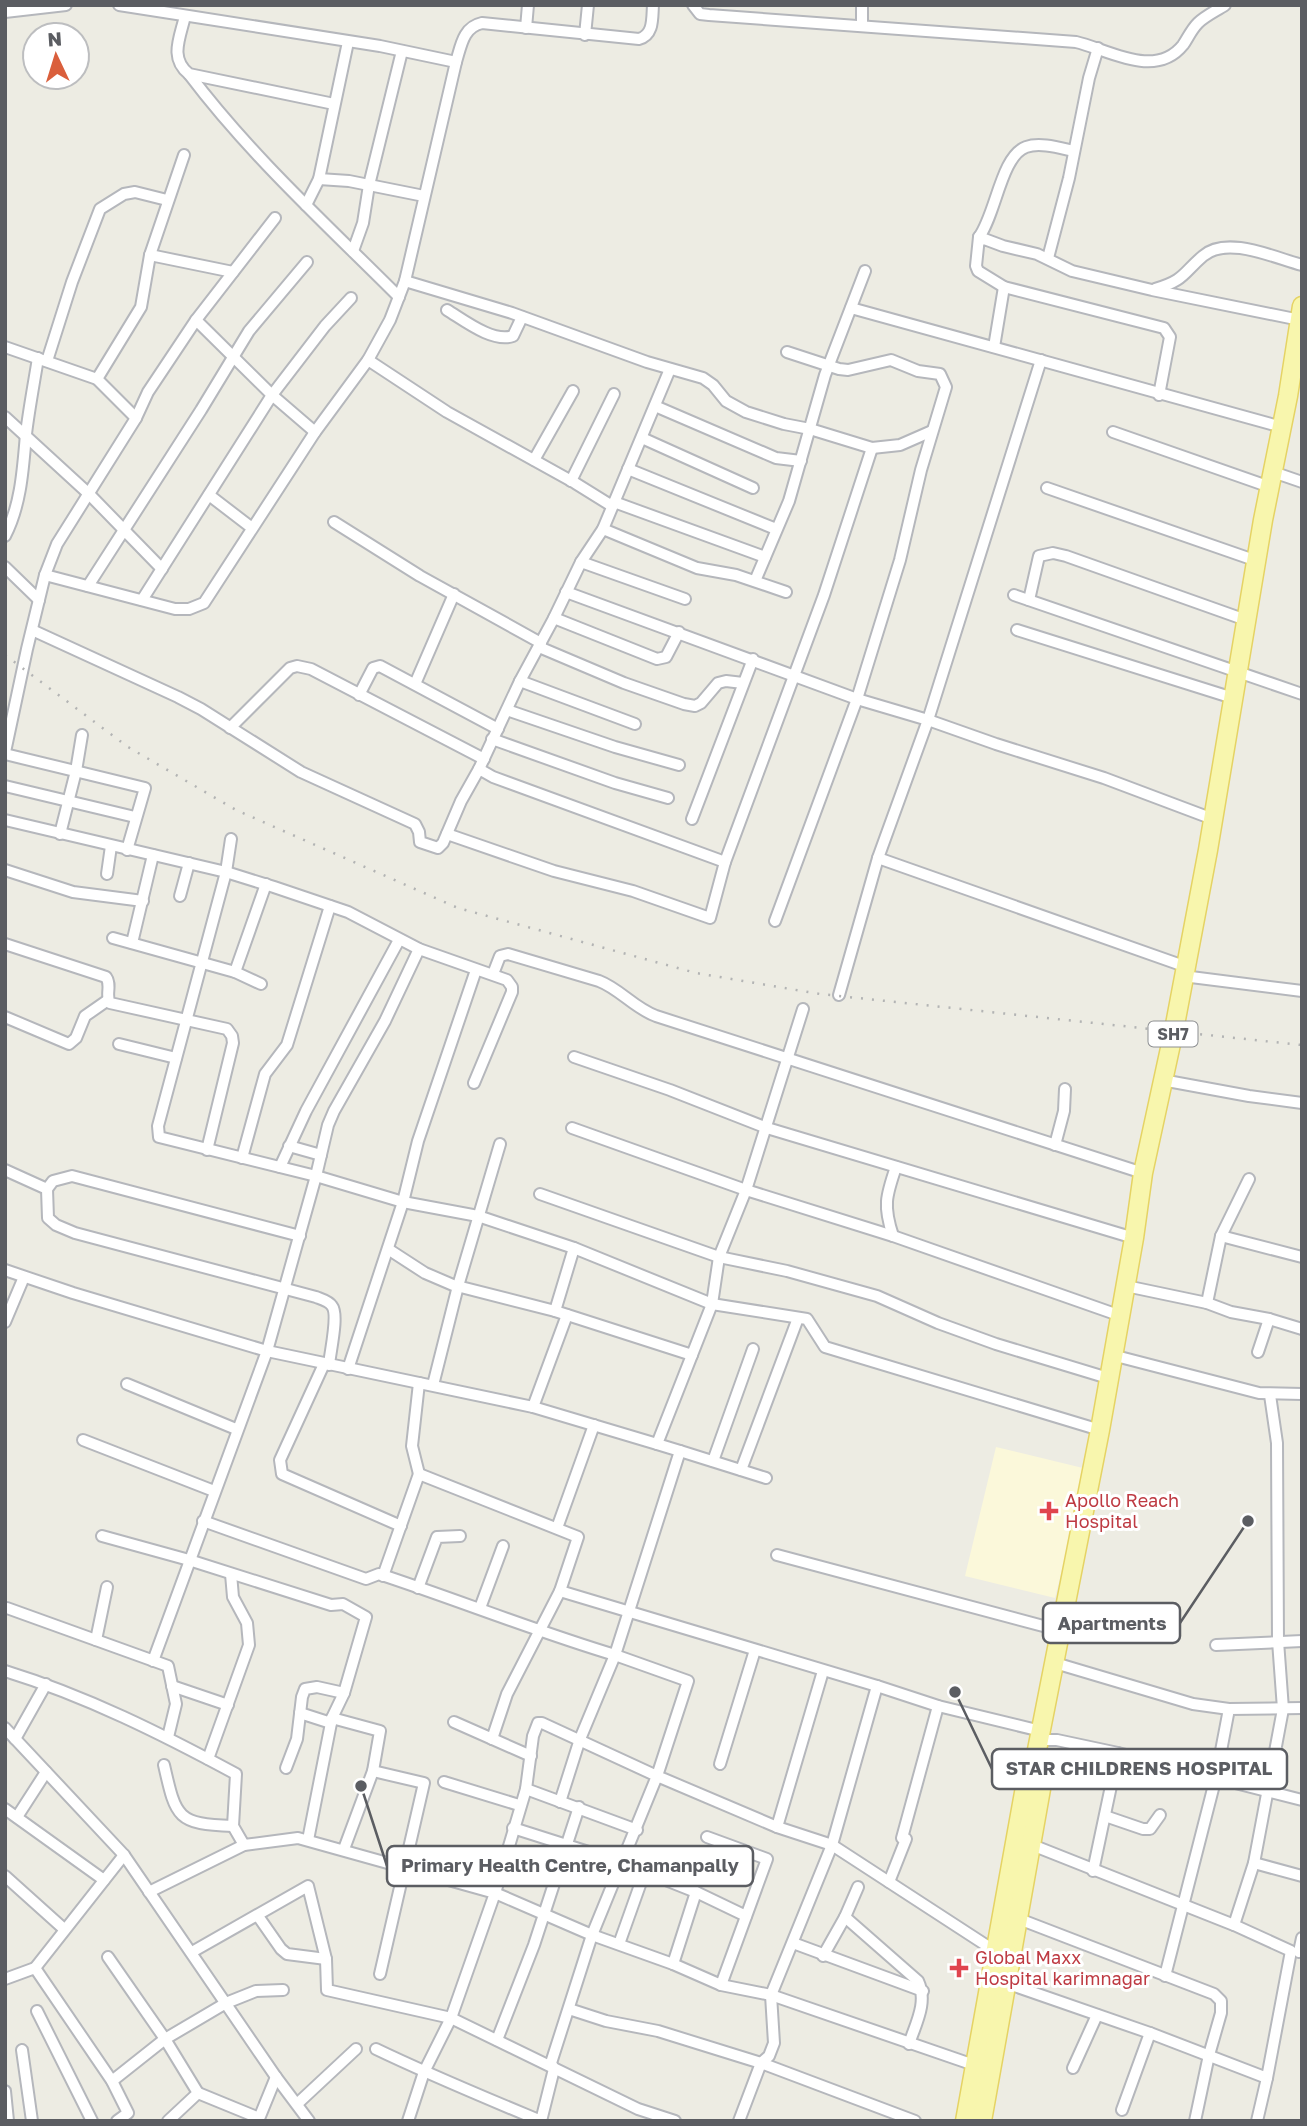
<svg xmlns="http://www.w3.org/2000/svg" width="1307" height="2126" viewBox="0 0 1307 2126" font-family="'Golos Text',sans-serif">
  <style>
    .commercial { fill: #fbf8da }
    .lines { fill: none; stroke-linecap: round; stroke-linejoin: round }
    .minor-casing { stroke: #b5b7bc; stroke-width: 14 }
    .primary-casing { stroke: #e5d364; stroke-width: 21 }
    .minor { stroke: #fff; stroke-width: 10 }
    .primary { stroke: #f8f6ad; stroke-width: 18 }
    .rail { stroke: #b3b4b4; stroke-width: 2.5; stroke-dasharray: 2 9; stroke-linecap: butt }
    .health-dot { fill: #e0444e; stroke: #fff; stroke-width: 2.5 }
    .labels { text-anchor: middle; stroke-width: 6; stroke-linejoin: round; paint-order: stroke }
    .shield { fill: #fff; stroke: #8c8e91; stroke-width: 2 }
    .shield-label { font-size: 16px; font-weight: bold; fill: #5b5d62 }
    .health-label { font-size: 18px; fill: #be3a42; stroke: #fff; text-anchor: start }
    .leader { fill: none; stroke: #5b5d62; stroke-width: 2.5 }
    .callout-dot { fill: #5b5d62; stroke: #fff; stroke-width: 2.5 }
    .callout { fill: #fff; stroke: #5b5d62; stroke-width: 2.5 }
    .callout-label { font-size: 19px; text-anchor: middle; font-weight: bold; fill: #5b5d62 }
  </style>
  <rect width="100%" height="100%" fill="#edece3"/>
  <!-- commercial -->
  <path class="commercial" d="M996,1447L1087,1469L1055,1598L965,1576Z"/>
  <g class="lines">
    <defs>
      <g id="minor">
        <path d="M119,5L380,46L456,62"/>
        <path d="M693,5L700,14L709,15L1076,42C1107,49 1155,80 1183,45C1188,38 1191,30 1198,23C1205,16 1216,11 1225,5"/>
        <path d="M5,12L66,5"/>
        <path d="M185,16C180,38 169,58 189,74L334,104"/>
        <path d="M862,26V5"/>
        <path d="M526,28L528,5"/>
        <path d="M585,35L588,5"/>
        <path d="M189,74C250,155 327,225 399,297"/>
        <path d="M319,179L349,181L424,196"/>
        <path d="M306,205L319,179L348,42"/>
        <path d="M979,237C996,214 1001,156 1026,147C1040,142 1060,148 1074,151"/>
        <path d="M353,251L363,223L369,185L402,51"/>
        <path d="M150,255L233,272"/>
        <path d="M1048,258L1069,178L1089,78L1098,48"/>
        <path d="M405,281L512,313L647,362L703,378L713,385L726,401L746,412L784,424L810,429L872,448L900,445L932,431"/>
        <path d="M1155,289C1185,280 1182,274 1203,256C1227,235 1275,258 1302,265"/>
        <path d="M851,308L1282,427"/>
        <path d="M447,310C465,321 493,343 513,336L522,317"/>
        <path d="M196,320L272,395L315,432"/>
        <path d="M5,347L97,379L136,418"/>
        <path d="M994,347L1004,287"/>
        <path d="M368,360L447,412L575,483L612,506"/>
        <path d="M47,361L72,282L100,209L124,194L135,192L167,200"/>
        <path d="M97,379L141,307L150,255L184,155"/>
        <path d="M1159,395L1170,337L1164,328L1004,287L978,271L976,266L979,237L1003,246L1037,254L1072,271L1152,290L1300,320"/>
        <path d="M655,406L776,458L801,461"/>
        <path d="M5,417L89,494L162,569"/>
        <path d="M1113,432L1270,487"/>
        <path d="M642,438L753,488"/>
        <path d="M534,460L573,391"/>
        <path d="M628,469L776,529"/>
        <path d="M1273,472L1302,482"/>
        <path d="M571,481L614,394"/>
        <path d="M1047,488L1257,561"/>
        <path d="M209,495L252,528"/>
        <path d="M614,502L765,557"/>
        <path d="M334,522L420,576L541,643"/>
        <path d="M603,529L697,568L736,575L786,592"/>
        <path d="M5,536C21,505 23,469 26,434C29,409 34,383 38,358"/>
        <path d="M581,562L685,599"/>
        <path d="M5,567L39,600"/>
        <path d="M45,575L175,609H189L204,603L315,432L368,360L390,320L405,281L456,62C461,46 463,27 482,23L639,39C654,35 652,18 653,5"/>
        <path d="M755,581L789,501L825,375L865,271"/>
        <path d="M88,586L201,410L249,331L307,262"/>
        <path d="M566,592L857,699L928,720L996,744L1104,778L1213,819"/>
        <path d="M1014,595L1302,694"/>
        <path d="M142,600L272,395L325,326L351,298"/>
        <path d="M1029,600L1039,556L1053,553L1066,556L1246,620"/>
        <path d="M554,618L657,659L666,657L679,632"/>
        <path d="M32,630L178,697L201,709L301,772L415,824L419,832L420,842L438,848L443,843L461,801L479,769L520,681L554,618L581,562L603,529L670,369"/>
        <path d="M1017,630L1233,698"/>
        <path d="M539,647L624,683L684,704L695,706L701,703L718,683L726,681L743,683"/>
        <path d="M520,681L635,724"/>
        <path d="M415,684L454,594"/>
        <path d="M359,695L373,668L380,666L498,729"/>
        <path d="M507,710L615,747L679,765"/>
        <path d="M230,728L290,668L297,666L311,669L484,759"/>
        <path d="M492,739L615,783L668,798"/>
        <path d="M5,752L27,649L45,575L57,544L136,418L148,392L196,320L275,218"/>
        <path d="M5,754L145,788L127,850"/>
        <path d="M479,769L493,777L725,862"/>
        <path d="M5,786L135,817"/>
        <path d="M692,819L753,659"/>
        <path d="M5,820L226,872L274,887L348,912L419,949L507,980L512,987V992L474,1083"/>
        <path d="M60,834L76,771L82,735"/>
        <path d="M447,834L554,871L633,891L710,918L725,862L824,595L872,448"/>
        <path d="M231,839L226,872L158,1126L159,1137L316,1176L403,1202L478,1216L574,1248L712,1304L807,1319L825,1347L1100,1430"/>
        <path d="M878,858L1184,966"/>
        <path d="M5,870L73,892L143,901"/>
        <path d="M107,874L111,846"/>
        <path d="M180,896L189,863"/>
        <path d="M775,921L857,699L900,560L921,470L946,387L940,374L918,371L891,360L848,370L839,369L787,352"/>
        <path d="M113,938L235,972L261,984"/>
        <path d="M132,943L153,855"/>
        <path d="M5,944L106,977C112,985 105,995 110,1003L227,1029L232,1036L233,1043L207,1150"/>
        <path d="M235,972L266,884"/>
        <path d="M493,974L500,956L508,954L599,981C620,989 634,1008 656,1016L1143,1173"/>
        <path d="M1183,976L1302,991"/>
        <path d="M839,995L878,858L928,720L1041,360"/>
        <path d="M5,1017L69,1044L76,1038L85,1016L108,1000"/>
        <path d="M119,1044L176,1058"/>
        <path d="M574,1057L670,1090L767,1128L1134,1238"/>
        <path d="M1162,1080L1249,1096L1302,1103"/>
        <path d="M572,1128L746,1190L893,1236L1121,1316"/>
        <path d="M1055,1145L1064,1111L1065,1089"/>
        <path d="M289,1146L321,1155"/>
        <path d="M242,1158L265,1074L287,1045L330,906"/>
        <path d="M280,1167L306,1111L399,940"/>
        <path d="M5,1170L47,1189L48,1218L56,1225L75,1233L316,1297C321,1299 329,1301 332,1306C339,1315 330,1352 329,1365"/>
        <path d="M47,1189L53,1181L72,1176L300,1236"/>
        <path d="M540,1194L719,1257L787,1271L877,1296L938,1323L996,1344L1108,1378"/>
        <path d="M893,1236C883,1206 886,1196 896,1167"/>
        <path d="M1221,1236L1302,1257"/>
        <path d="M388,1249L425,1273L453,1285L555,1311L692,1355"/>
        <path d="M5,1270L73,1293L267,1351L533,1407L657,1444"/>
        <path d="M1126,1286L1207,1303L1231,1312L1269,1319L1302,1329"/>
        <path d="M1207,1303L1221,1236L1249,1179"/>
        <path d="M555,1311L574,1248"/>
        <path d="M5,1322L24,1277"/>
        <path d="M1258,1352L1269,1319"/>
        <path d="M1112,1355L1259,1393L1302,1394"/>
        <path d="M324,1364L280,1460L282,1474L401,1526"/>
        <path d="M348,1369L403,1202L418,1141L476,970"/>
        <path d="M127,1384L236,1429"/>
        <path d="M433,1385L458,1286L500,1144"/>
        <path d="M533,1407L567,1315"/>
        <path d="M83,1440L214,1491"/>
        <path d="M680,1451L766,1478"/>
        <path d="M713,1461L753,1349"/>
        <path d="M741,1470L798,1318"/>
        <path d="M419,1474L412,1446L419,1383"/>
        <path d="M203,1521L366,1579L379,1574C458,1600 535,1631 615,1655L680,1451L657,1444L712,1304L719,1257L746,1190L803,1009"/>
        <path d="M557,1528L594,1425"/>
        <path d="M102,1536L189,1560L331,1605L343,1604L366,1617L344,1693L332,1718L308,1840"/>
        <path d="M777,1555L1062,1631"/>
        <path d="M383,1576L419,1474L578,1537L560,1591L507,1694L492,1739"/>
        <path d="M418,1588L437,1537L460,1536"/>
        <path d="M560,1591L877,1686L938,1706L1041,1731"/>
        <path d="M7,1608L168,1666L176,1704L168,1737"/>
        <path d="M480,1608L503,1546"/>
        <path d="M96,1640L107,1587"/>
        <path d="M1216,1645L1302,1641"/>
        <path d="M153,1661L267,1351L316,1176L328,1125L334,1111L385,1021L419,949"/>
        <path d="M1055,1663L1193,1704L1229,1709"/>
        <path d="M5,1671C86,1696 162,1734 236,1774L233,1826L244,1845"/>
        <path d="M172,1686L228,1705"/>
        <path d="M300,1713L331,1723"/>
        <path d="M332,1718L380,1731L373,1771L344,1849"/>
        <path d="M454,1722L531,1756"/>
        <path d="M5,1728L124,1855L276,2077L309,2121"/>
        <path d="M15,1739L46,1684"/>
        <path d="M1039,1740H1057L1118,1753"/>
        <path d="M208,1759L249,1645L247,1623L233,1597L231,1574"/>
        <path d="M720,1764L755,1650"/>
        <path d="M164,1765C176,1818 177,1824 233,1826"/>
        <path d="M286,1768L297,1739L302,1697L305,1689L317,1687L344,1693"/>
        <path d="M373,1771L424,1783L380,1974"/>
        <path d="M444,1782L519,1805"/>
        <path d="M526,1789L637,1830"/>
        <path d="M560,1802L580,1739L615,1655L688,1681L657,1776L592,1935L495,1893L526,1789L533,1736L538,1723H542L657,1776L777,1827L832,1845L995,1951"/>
        <path d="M5,1809L104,1880"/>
        <path d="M1105,1816L1143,1829H1150L1160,1815"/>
        <path d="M17,1817L46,1772"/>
        <path d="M777,1827L823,1671"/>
        <path d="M513,1828L623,1863L696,1892L746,1916"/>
        <path d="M902,1838L938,1706"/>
        <path d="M1254,1863L1302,1876"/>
        <path d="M1093,1871L1118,1753L1302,1800"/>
        <path d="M5,1876L64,1929"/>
        <path d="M889,1882L906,1839"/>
        <path d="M858,1887L845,1917L918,1981C928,2002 916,2023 909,2044"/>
        <path d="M149,1892L244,1845L298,1838L495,1893L451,2018L424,2072L408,2121"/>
        <path d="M258,1916L281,1949L287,1954L326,1959"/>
        <path d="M1019,1919L1214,1994L1221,2001V2013L1209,2055L1195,2121"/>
        <path d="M1234,1925L1254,1863L1283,1709L1278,1641L1277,1443L1270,1395"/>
        <path d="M793,1943L923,1991"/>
        <path d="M619,1944L645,1871"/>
        <path d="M192,1952L308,1886L326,1959L327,1990L451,2018L638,2109L675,2121"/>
        <path d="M1299,1952L1302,1938"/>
        <path d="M823,1956L845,1917"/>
        <path d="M108,1957L165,2039L198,2093L168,2121"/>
        <path d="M673,1964L696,1892"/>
        <path d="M35,1968L112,2081L128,2113L117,2121"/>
        <path d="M1165,1976L1216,1777L1229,1709L1302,1708"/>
        <path d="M5,1979L35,1968L124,1855"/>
        <path d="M1006,1983L1150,2033L1267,2078L1291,1951L1234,1925L1027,1843"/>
        <path d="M721,1985L771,1995L974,2065"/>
        <path d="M569,2009L606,2021L658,2031L761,2063L915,2121"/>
        <path d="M37,2011L92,2121"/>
        <path d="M497,2040L534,1945L579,1807"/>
        <path d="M376,2049C430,2075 486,2098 541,2121L554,2069L551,2063L592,1935L673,1964L721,1985L767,1859L707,1837"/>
        <path d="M22,2050L32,2121"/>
        <path d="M1073,2068L1097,2015"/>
        <path d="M112,2081L165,2039L226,2003L256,1991L283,1990"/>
        <path d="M5,2091L8,2121"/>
        <path d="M198,2093L259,2118"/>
        <path d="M297,2104L356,2049"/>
        <path d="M1122,2110L1150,2033"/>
        <path d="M258,2121L276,2077"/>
        <path d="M739,2121L761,2063L769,2056L774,2043L771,1995L832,1845L877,1686"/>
        <path d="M1257,2121L1267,2078"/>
      </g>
      <g id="primary">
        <path d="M965,2121L1025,1787L1035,1760L1100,1430L1134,1238L1143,1173L1174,1030L1208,850L1263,520L1288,396L1302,306"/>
        <path d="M982,2121L1041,1789L1035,1760"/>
      </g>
    </defs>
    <!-- minor casing -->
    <use href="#minor" class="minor-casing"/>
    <!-- primary casing -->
    <use href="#primary" class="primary-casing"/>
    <!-- minor -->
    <use href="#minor" class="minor"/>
    <!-- primary -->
    <use href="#primary" class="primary"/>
    <!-- rail -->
    <path class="rail" d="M5,655L128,747L236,810L458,908L696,973L820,994L1302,1045"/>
  </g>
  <!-- markers -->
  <g class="health-dot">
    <path d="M1045.5 1500.5h7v7h7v7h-7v7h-7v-7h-7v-7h7z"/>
    <path d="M955.5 1957.5h7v7h7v7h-7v7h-7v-7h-7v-7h7z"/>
  </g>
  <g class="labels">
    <!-- shield labels -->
    <rect class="shield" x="1148.5" y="1021.5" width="49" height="25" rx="5"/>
    <g class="shield-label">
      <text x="1173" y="1040">SH7</text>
    </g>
    <!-- health labels -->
    <g class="health-label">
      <text x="1065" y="1507">Apollo Reach<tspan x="1065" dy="21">Hospital</tspan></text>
      <text x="975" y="1964">Global Maxx<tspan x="975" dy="21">Hospital karimnagar</tspan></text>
    </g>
  </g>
  <!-- callouts -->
  <path class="leader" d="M1248 1521L1180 1623M955 1692L992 1769M361 1786L387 1866"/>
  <g class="callout-dot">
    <circle cx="1248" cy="1521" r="7"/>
    <circle cx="955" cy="1692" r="7"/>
    <circle cx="361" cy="1786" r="7"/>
  </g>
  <g class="callout">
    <rect x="1043" y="1603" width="137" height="40" rx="7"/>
    <rect x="992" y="1749" width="295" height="40" rx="7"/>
    <rect x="387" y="1846" width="366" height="40" rx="7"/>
  </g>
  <g class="callout-label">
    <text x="1112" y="1630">Apartments</text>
    <text x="1139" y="1775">STAR CHILDRENS HOSPITAL</text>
    <text x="570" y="1872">Primary Health Centre, Chamanpally</text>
  </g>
  <!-- border -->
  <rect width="1307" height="2126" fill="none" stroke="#5b5d62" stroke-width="14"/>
  <!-- north arrow -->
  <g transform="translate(56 56) rotate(356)"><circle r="33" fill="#ffffff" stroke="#bdbec0" stroke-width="2"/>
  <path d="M0-5L12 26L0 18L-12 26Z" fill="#da5f3c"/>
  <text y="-10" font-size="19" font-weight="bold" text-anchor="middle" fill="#5b5d62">N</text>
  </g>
</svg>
